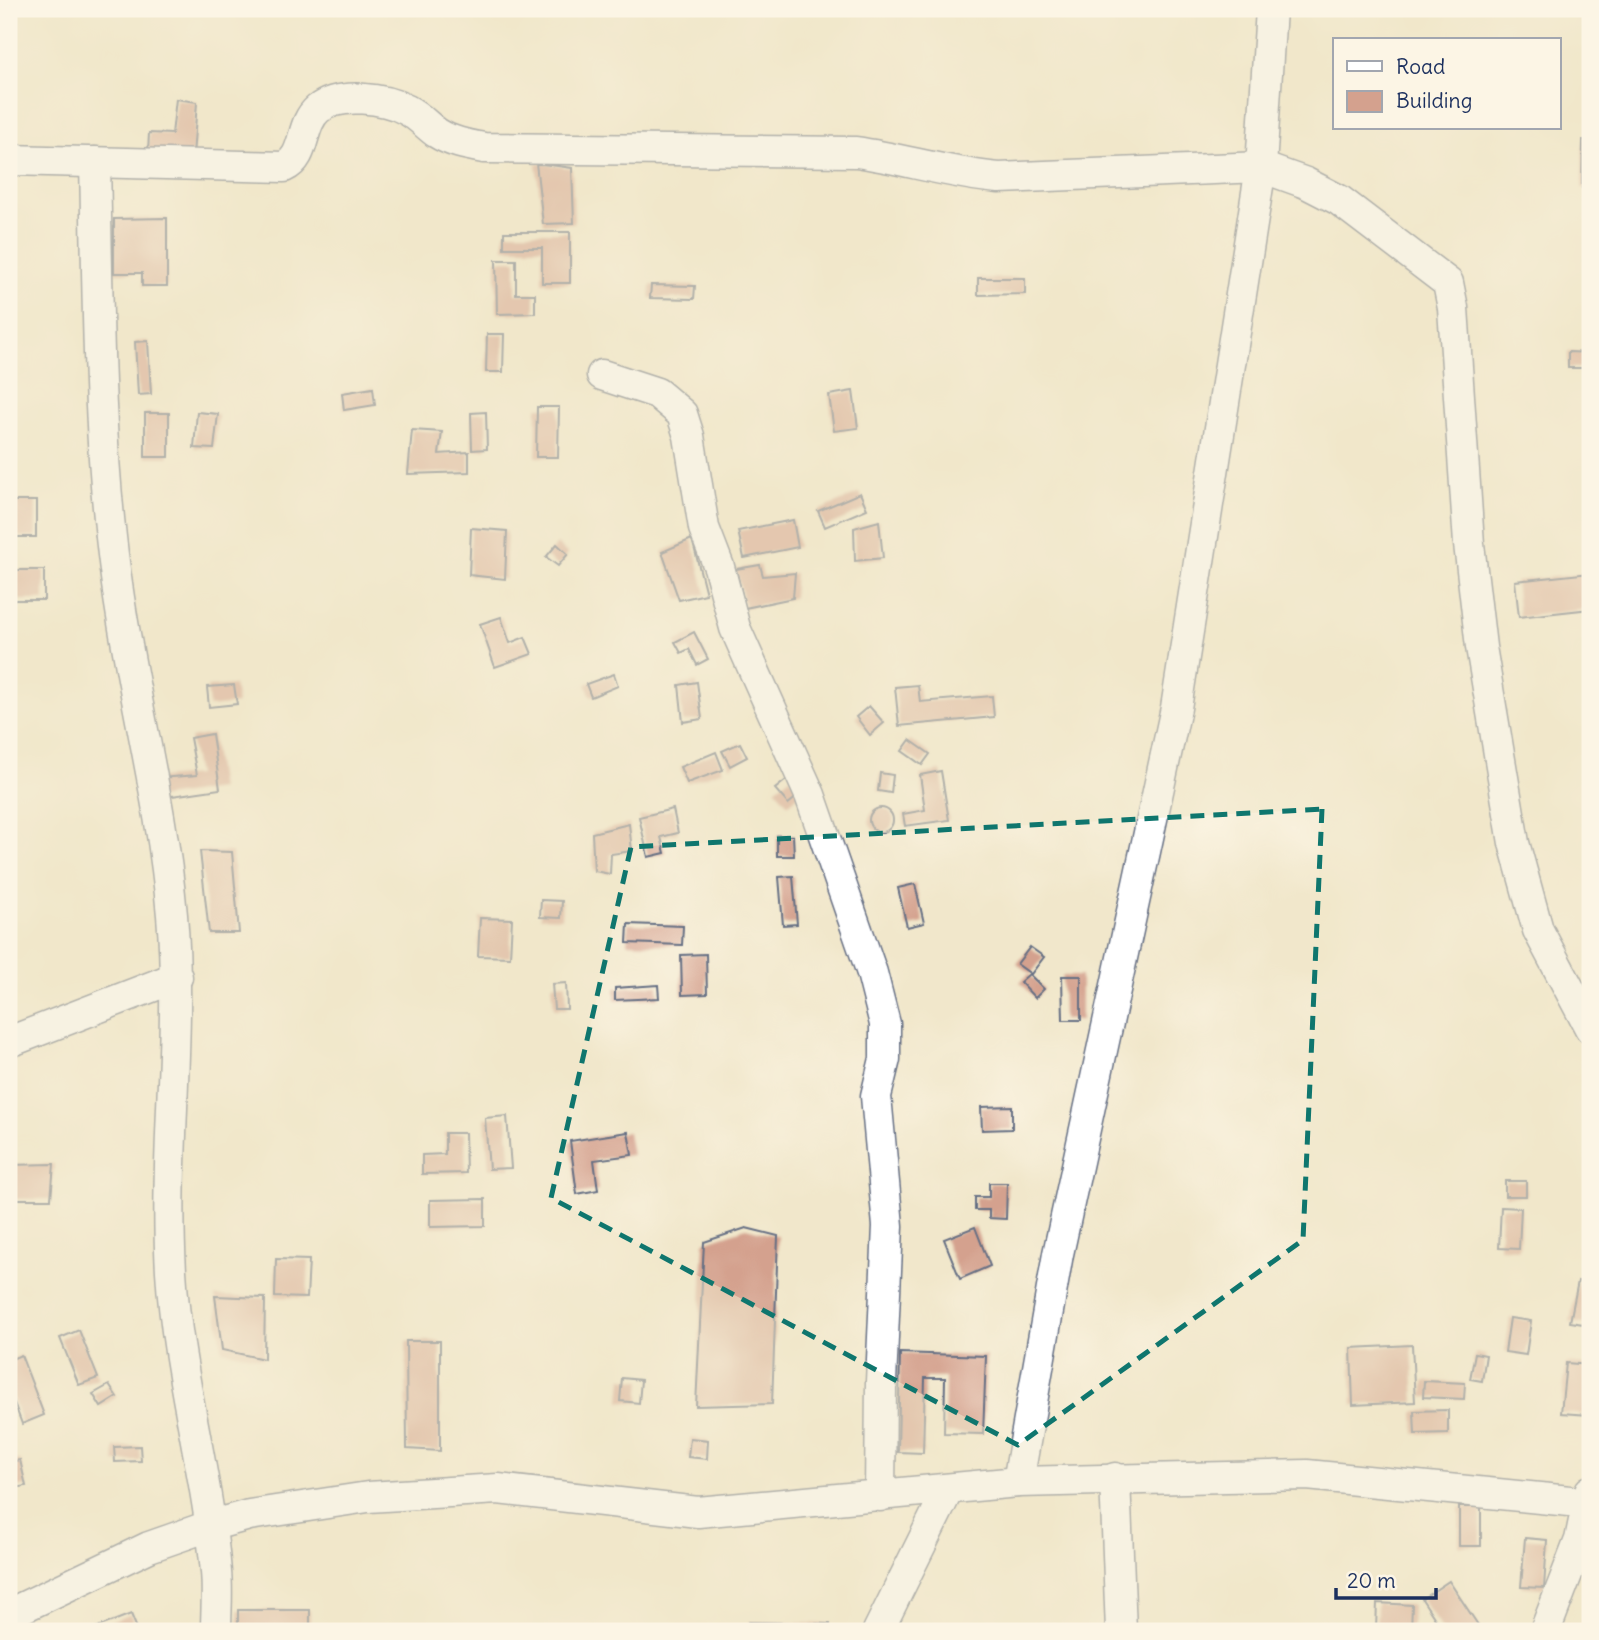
<svg xmlns="http://www.w3.org/2000/svg" width="1599" height="1640" viewBox="0 0 1599 1640" font-family="Delius,sans-serif">
  <style>
    .building { fill: #d4a18e }
    .lines { fill: none; stroke-linecap: round; stroke-linejoin: round }
    .minor-casing { stroke: #666f84; stroke-width: 33 }
    .minor { stroke: #fff; stroke-width: 30 }
    .marked { fill: none; stroke: #0f766e; stroke-width: 5; stroke-dasharray: 14 9; stroke-linejoin: round }
  </style>
  <rect width="100%" height="100%" fill="#fcf5e5"/>
  <filter id="ink" filterUnits="userSpaceOnUse"><feTurbulence type="fractalNoise" baseFrequency=".0143" numOctaves="2"/><feDisplacementMap in="SourceGraphic" scale="14" xChannelSelector="R" yChannelSelector="G"/><feConvolveMatrix kernelMatrix="1 2 1 2 8 2 1 2 1" color-interpolation-filters="sRGB"/></filter>
  <filter id="wash" filterUnits="userSpaceOnUse"><feTurbulence type="fractalNoise" baseFrequency=".00686" numOctaves="4" result="noise"/><feDisplacementMap in="SourceGraphic" scale="28" xChannelSelector="R" yChannelSelector="G"/><feGaussianBlur stdDeviation="1.57" result="paint"/><feColorMatrix in="noise" values="0 0 0 0 0 0 0 0 0 0 0 0 0 0 0 0 0 1.4 0 .05"/><feComposite in="paint" operator="in"/></filter>
  <g filter="url(#wash)">
    <rect width="100%" height="100%" fill="#f1e7cb"/>
    <g id="blocks">
      <!-- building -->
      <g class="building">
        <path d="M176,99L197,102L193,156L148,152L149,133L172,134Z"/>
        <path d="M1583,140H1590V188H1582Z"/>
        <path d="M536,163L572,168L574,223L543,224Z"/>
        <path d="M167,218V286H142V273H114V219Z"/>
        <path d="M504,232H570V283H542V248H504Z"/>
        <path d="M496,260H516V294H535V313L497,314Z"/>
        <path d="M978,278H1025V294L978,295Z"/>
        <path d="M651,285L695,286L694,299L650,298Z"/>
        <path d="M487,334H504L503,372H486Z"/>
        <path d="M148,341L151,394L138,395L135,342Z"/>
        <path d="M1568,352L1590,353V368H1568Z"/>
        <path d="M373,388L375,405L344,410L342,393Z"/>
        <path d="M853,391L858,428L834,431L829,395Z"/>
        <path d="M537,407H559L558,457H536Z"/>
        <path d="M197,412L218,414L214,449L194,448Z"/>
        <path d="M486,412L487,449L472,450L471,413Z"/>
        <rect x="145" y="413" width="24" height="44"/>
        <path d="M412,430L442,432L439,454L469,452V472L408,474Z"/>
        <path d="M860,493L867,509L825,527L818,511Z"/>
        <rect x="9" y="501" width="27" height="36"/>
        <path d="M793,520L798,547L744,558L738,531Z"/>
        <path d="M879,521L883,558L855,561L854,528Z"/>
        <path d="M471,528L507,531L505,579L469,575Z"/>
        <path d="M692,539L706,594L679,600L662,552Z"/>
        <path d="M557,544L568,554L558,566L546,557Z"/>
        <path d="M760,565L763,576L795,573L793,598L745,608L736,569Z"/>
        <rect x="9" y="570" width="35" height="30"/>
        <path d="M1590,573V609L1519,617L1515,581Z"/>
        <path d="M501,617L510,643L525,637L532,654L495,667L480,624Z"/>
        <path d="M694,632L708,659L697,665L689,649L681,653L675,642Z"/>
        <path d="M614,674L618,686L591,697L586,684Z"/>
        <path d="M697,682L702,719L683,722L679,685Z"/>
        <path d="M234,685L237,704L209,707L207,687Z"/>
        <path d="M918,685L920,702L992,696L994,717L899,726L895,687Z"/>
        <path d="M869,706L884,723L870,735L856,717Z"/>
        <path d="M212,734L220,789L158,798L160,778L197,775L190,738Z"/>
        <path d="M910,740L930,754L922,765L902,751Z"/>
        <path d="M740,743L747,757L730,766L722,751Z"/>
        <path d="M716,752L723,770L687,783L680,767Z"/>
        <path d="M941,771L949,820L905,826L903,814L925,810L920,775Z"/>
        <path d="M880,773L893,775L891,793L878,791Z"/>
        <path d="M790,777L802,793L788,804L775,789Z"/>
        <circle cx="881" cy="820" r="12"/>
        <path d="M673,809L678,833L661,837L665,853L648,857L639,817Z"/>
        <path d="M629,824L632,851L611,854L610,874L594,871L592,833Z"/>
        <path d="M777,835H793L794,856H777Z"/>
        <path d="M200,851L232,852L239,933H209Z"/>
        <path d="M793,876L797,924L783,925L779,877Z"/>
        <path d="M915,884L924,923L907,927L898,888Z"/>
        <path d="M541,900L562,901L561,918L540,917Z"/>
        <path d="M480,918L512,919L510,957L478,956Z"/>
        <path d="M628,924L683,926L682,945L627,943Z"/>
        <path d="M1030,947L1044,957L1031,974L1017,964Z"/>
        <path d="M706,954L707,994L682,995L681,955Z"/>
        <path d="M1029,974L1044,989L1035,998L1020,982Z"/>
        <path d="M1062,976H1081V1020H1063Z"/>
        <path d="M566,983L567,1009H554L552,984Z"/>
        <path d="M658,985L659,998L615,1000V988Z"/>
        <path d="M1012,1106V1129L982,1130L981,1107Z"/>
        <path d="M507,1116L511,1168L489,1169L485,1118Z"/>
        <path d="M628,1132L632,1155L594,1160L598,1190L577,1194L570,1141Z"/>
        <path d="M445,1133H465L466,1173L422,1174V1155L445,1154Z"/>
        <path d="M54,1164L51,1199H9V1165Z"/>
        <rect x="1505" y="1181" width="21" height="15"/>
        <path d="M989,1183H1007L1006,1219L989,1218V1210H975V1197H989Z"/>
        <path d="M485,1199V1226L430,1227V1200Z"/>
        <path d="M1501,1207L1521,1208L1519,1249L1499,1248Z"/>
        <path d="M975,1227L990,1266L960,1279L944,1239Z"/>
        <path d="M746,1228L778,1236L772,1404L696,1406L704,1242Z"/>
        <path d="M1590,1240V1266L1582,1264Z"/>
        <path d="M276,1259L309,1260L307,1298L275,1297Z"/>
        <path d="M1578,1281L1590,1283V1325L1570,1322Z"/>
        <path d="M215,1296L265,1298L264,1359L222,1350Z"/>
        <path d="M1510,1318L1531,1321L1526,1355L1505,1352Z"/>
        <path d="M79,1330L98,1378L79,1385L60,1338Z"/>
        <path d="M406,1341H440V1451L407,1449Z"/>
        <path d="M1412,1345L1415,1402L1353,1405L1351,1348Z"/>
        <path d="M900,1353L986,1356L983,1434L944,1433L945,1378H925L923,1453L898,1452Z"/>
        <path d="M1475,1353L1486,1355L1482,1381L1470,1379Z"/>
        <path d="M21,1355L44,1415L22,1424L9,1389V1360Z"/>
        <path d="M1566,1363L1590,1365L1589,1415L1561,1413Z"/>
        <path d="M622,1378L641,1380L639,1403L620,1401Z"/>
        <path d="M1424,1381L1465,1383L1464,1399L1423,1397Z"/>
        <path d="M109,1385L117,1397L101,1407L93,1394Z"/>
        <path d="M1448,1410V1433L1415,1434L1414,1411Z"/>
        <path d="M690,1438L708,1440L707,1459L688,1457Z"/>
        <path d="M140,1446L141,1461L115,1462L114,1447Z"/>
        <path d="M20,1460L26,1486L9,1489V1462Z"/>
        <rect x="1459" y="1507" width="22" height="39"/>
        <path d="M1525,1538L1547,1540L1544,1588L1521,1587Z"/>
        <path d="M1449,1581L1482,1631H1443L1422,1599Z"/>
        <path d="M1377,1603L1412,1605L1411,1631L1376,1629Z"/>
        <rect x="238" y="1610" width="72" height="21"/>
        <path d="M131,1614L138,1631H88Z"/>
        <path d="M749,1622L830,1624L829,1631H749Z"/>
      </g>
    </g>
  </g>
  <g filter="url(#ink)">
    <use href="#blocks" fill-opacity="0" stroke="#666f84" stroke-width="2"/>
    <g class="lines">
      <defs>
        <g id="minor">
          <path d="M9,160L284,167C307,157 299,125 318,109C339,92 385,98 407,110C419,116 427,126 437,133C451,142 468,145 484,148L856,152C904,159 951,174 999,178L1261,167L1306,183L1339,200L1448,283L1453,308L1469,544L1481,647L1514,843L1538,930L1590,1028"/>
          <path d="M95,162C98,298 97,435 115,570C130,686 162,799 172,915C182,1033 164,1152 171,1271C177,1373 207,1470 216,1572C218,1591 216,1612 216,1631"/>
          <path d="M602,375L657,393L682,414L689,436L704,528L719,567L735,628L810,795L872,973L885,1024V1059L876,1096L888,1226L881,1382L880,1496"/>
          <path d="M9,1042L177,977"/>
          <path d="M1115,1478L1121,1631"/>
          <path d="M1018,1482L1058,1254L1176,708L1261,167L1271,9"/>
          <path d="M9,1614L149,1547L209,1526L249,1515L368,1497L498,1489L698,1512L1018,1482L1307,1475L1590,1503"/>
          <path d="M878,1631L948,1490"/>
          <path d="M1545,1631L1580,1540L1590,1491"/>
        </g>
      </defs>
      <!-- minor casing -->
      <use href="#minor" class="minor-casing"/>
      <!-- minor -->
      <use href="#minor" class="minor"/>
    </g>
  </g>
  <!-- marked area -->
  <path d="M0 0H1599V1640H0ZM1322,809L1303,1240L1018,1445L551,1198L631,847Z" fill="#f1e7cb" fill-opacity=".55" fill-rule="evenodd"/>
  <path class="marked" d="M1322,809L1303,1240L1018,1445L551,1198L631,847Z"/>
  <!-- margin -->
  <rect width="1599" height="1640" fill="none" stroke="#fcf5e5" stroke-width="35"/>
  <!-- legend -->
  <rect x="1333" y="38" width="228" height="91" fill="#fcf5e5" stroke="#a2a6af" stroke-width="2"/>
  <rect x="1347" y="61" width="35" height="10" fill="#ffffff" stroke="#a2a6af" stroke-width="2"/>
  <text x="1396" y="74" font-size="21" fill="#1b2f5e">Road</text>
  <rect x="1347" y="91" width="35" height="21" fill="#d4a18e" stroke="#a2a6af" stroke-width="2"/>
  <text x="1396" y="108" font-size="21" fill="#1b2f5e">Building</text>
  <!-- scale -->
  <path d="M1336 1588v10h100v-10" fill="none" stroke="#1b2f5e" stroke-width="3.5"/>
  <text x="1347" y="1588" font-size="21" fill="#1b2f5e" stroke="#fcf5e5" stroke-width="5" paint-order="stroke">20 m</text>
</svg>
